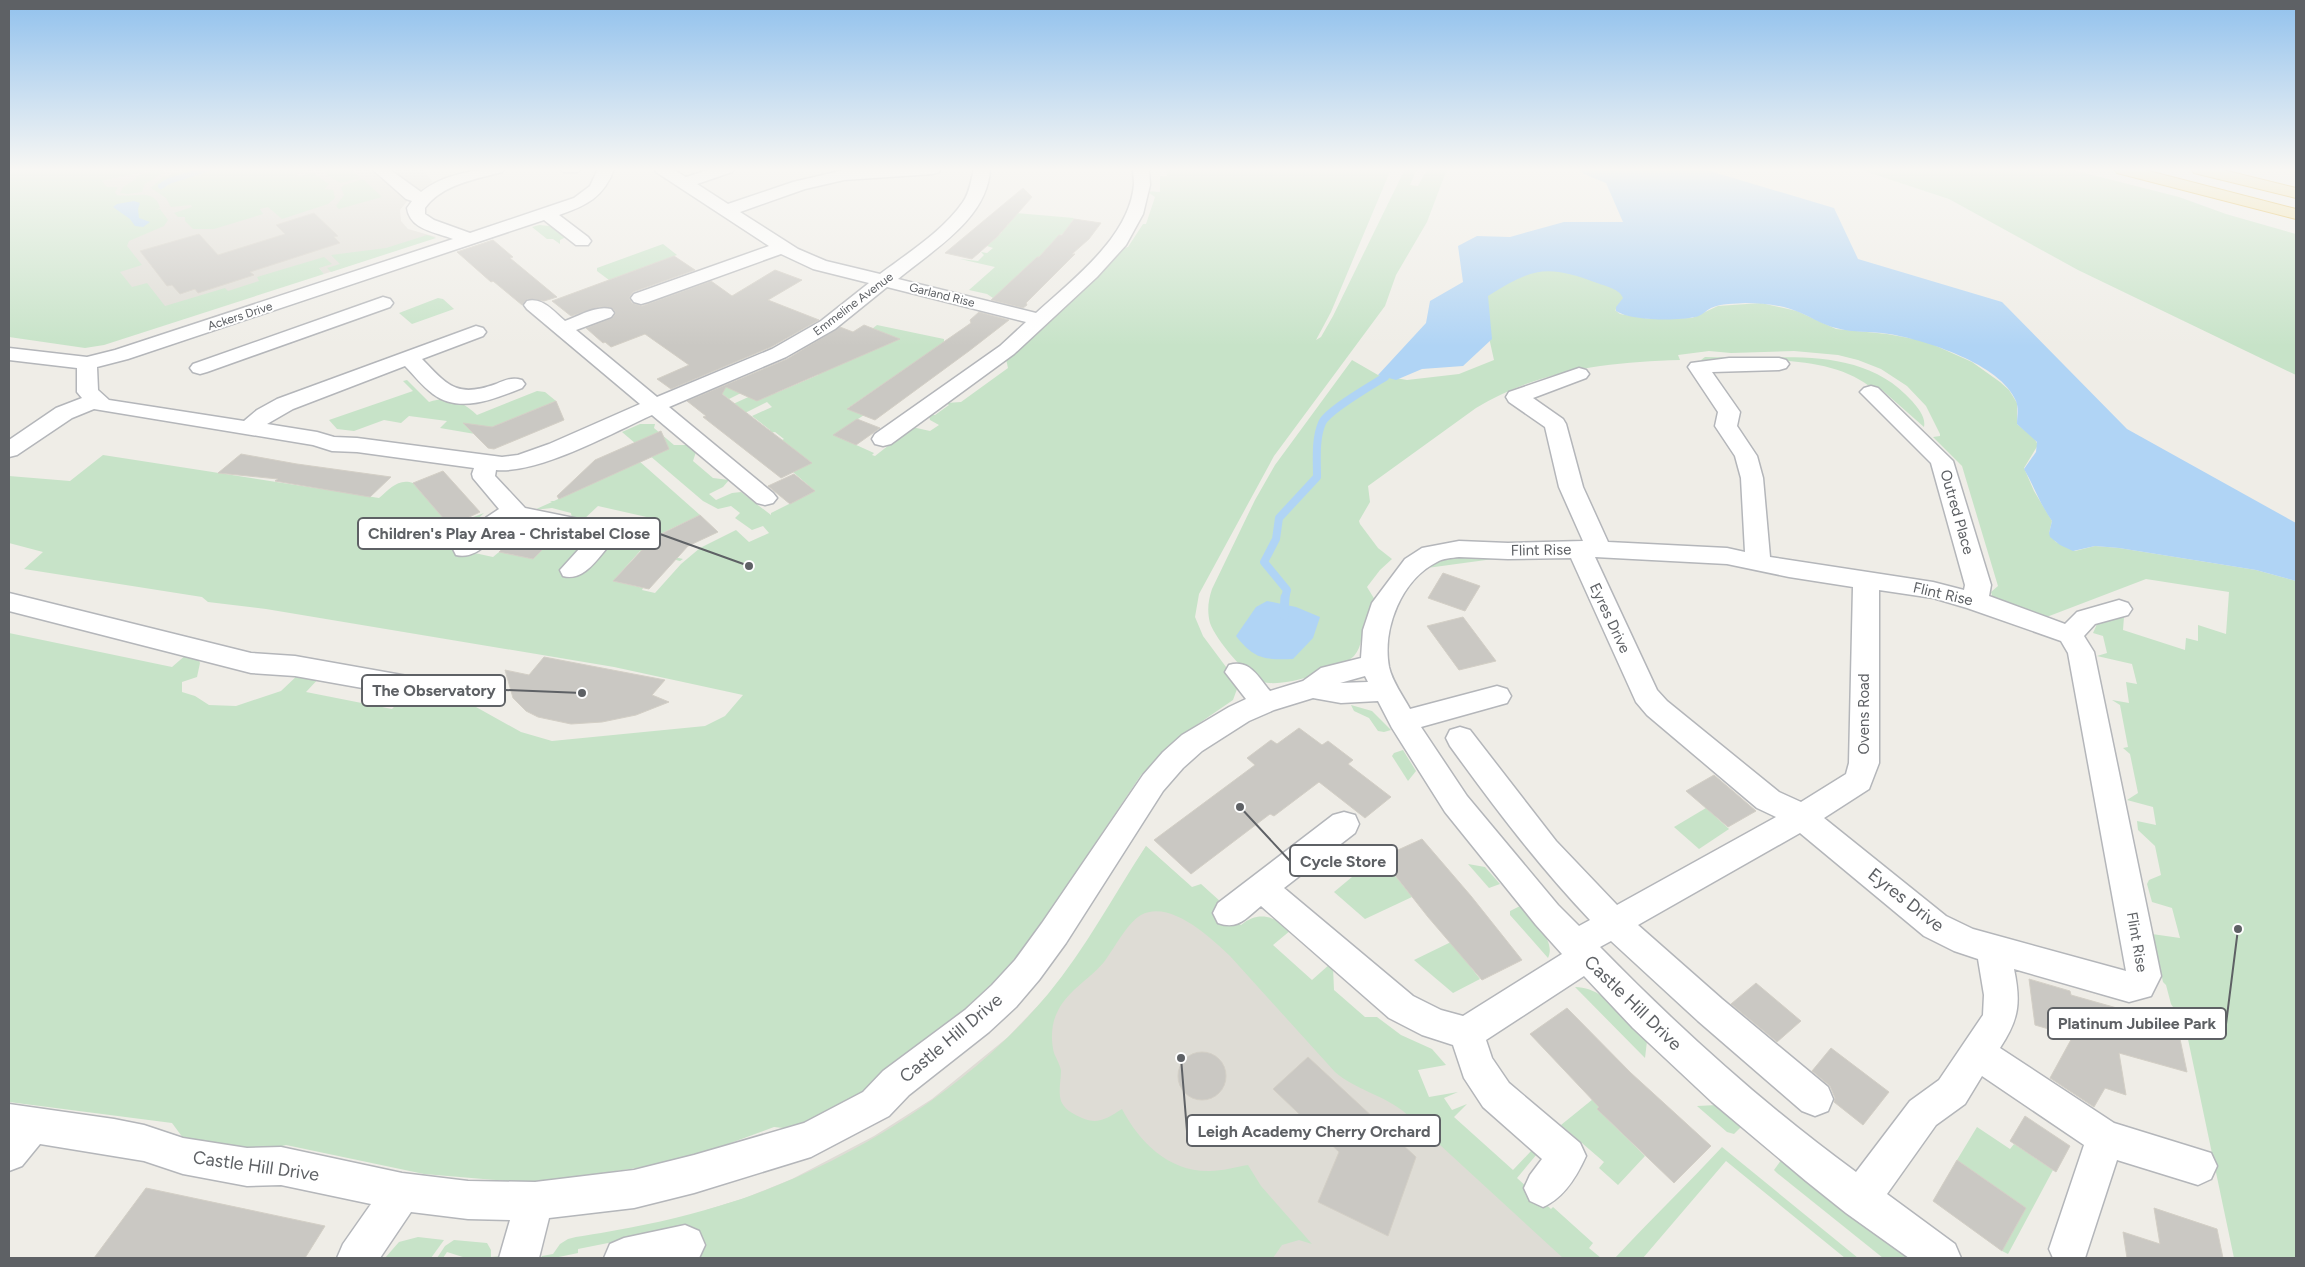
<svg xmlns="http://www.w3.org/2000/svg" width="2305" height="1267" viewBox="0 0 2305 1267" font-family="Figtree,sans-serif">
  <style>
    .education { fill: #dedcd5 }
    .green { fill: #c7e3c8 }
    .water { fill: #b0d4f5 }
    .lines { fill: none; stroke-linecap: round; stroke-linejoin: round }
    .stream-far2 { stroke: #b0d4f5; stroke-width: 6 }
    .stream-far1 { stroke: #b0d4f5; stroke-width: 8 }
    .stream { stroke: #b0d4f5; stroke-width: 9 }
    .building { fill: #cac8c3; stroke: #d3cfc6 }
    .minor-casing { stroke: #b4b6ba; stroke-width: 3 }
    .highway-casing { stroke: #dba71b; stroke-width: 2 }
    .minor { fill: #fff; fill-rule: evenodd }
    .highway { fill: #f1df9c; fill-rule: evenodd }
    .labels { text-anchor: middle; stroke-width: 4; stroke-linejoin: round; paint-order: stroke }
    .far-street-label { font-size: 12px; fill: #5e6165; stroke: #fff }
    .street-label { font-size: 15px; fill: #5e6165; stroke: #fff }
    .near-street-label { font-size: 18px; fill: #5e6165; stroke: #fff }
    .leader { fill: none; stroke: #5e6165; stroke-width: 2 }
    .callout-dot { fill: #5e6165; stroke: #fff; stroke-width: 2 }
    .callout { fill: #fff; stroke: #5e6165; stroke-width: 2 }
    .callout-label { font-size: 16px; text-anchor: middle; font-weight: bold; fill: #5e6165 }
  </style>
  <rect width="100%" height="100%" fill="#efede7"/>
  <!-- education -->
  <g class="education">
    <path d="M142,169H422L433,182L412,195L400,210L401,221L408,229L436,237L324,274L319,268L119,332L9,210Z"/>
    <path d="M1146,846L1597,1258H698L706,1210L745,1198L792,1179L874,1136L932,1099L1008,1037L1049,994L1084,948Z"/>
  </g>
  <!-- green -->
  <g class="green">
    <path d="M9,169H176L169,171L162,169L151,170L102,181L107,187H118L115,192L117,195C132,198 155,187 160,208L154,210L160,209L168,220L164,226L129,241L127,246L142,265L120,272L132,287L147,283L165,306L225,288L228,291L259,281L257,277L324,257L332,264L319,268L324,274L104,345L85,348L9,337Z"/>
    <path d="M190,169H310L296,174L299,176L313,173L329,184L325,189L333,190L335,198L328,204L282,219L268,207L260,209L263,214L214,229H193L185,221V217H178L174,213L192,207L191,205L171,207L166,198L151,188L163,177Z"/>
    <path d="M321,169H350L361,178L341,183L328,176Z"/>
    <path d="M1160,169H1391L1331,312L1316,340L1321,337L1333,316L1405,169H1417L1410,185L1418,186L1427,169H1447L1427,222L1396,275L1385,306L1274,456L1199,594L1195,617L1203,636L1232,675L1237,689L1233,700L1179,737L1141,775L1029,942L997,979L866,1101L810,1131L774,1127L717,1148L657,1165L547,1181L519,1182L424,1174L286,1145L242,1157L189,1146L172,1123L9,1102V633L172,667L187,654L197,656L200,663L197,677L182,682V692L195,696L209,705L236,706L281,691L300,673L321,676L306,692L392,709L411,689C429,695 456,700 473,689L480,698L476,707L521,732L552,741L705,726L725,716L743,695L614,667L266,609L208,602L202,597L24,569L43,552L9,543V476L70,481L103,455L379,498C390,489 398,478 413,483L450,526L484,513L455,540L456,549L493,557L499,552L533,559L559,533L526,526L517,533L499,529L521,523L591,538L561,569L611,542L683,559L680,561L640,551L613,581L643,588L642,590L655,593L681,564L700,548L736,530L749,542L769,533L763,526L752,530L735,518L740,513L731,506L718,509L703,501L622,432L640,424H655L654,428L674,445H687L696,452L693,461L713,478L729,480L723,487L709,494L716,500L732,493L741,492L771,515V513L815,491L793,472L811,462L780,441L784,439L775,432L770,433V430L752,416L772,407L767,402L745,413L733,404L755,394L749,389L729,399L717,390L743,379L776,393L818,375L816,373L877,325L944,339V342L848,408L864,415L834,435L874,453L872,455L875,456L912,427L930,431L939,425L930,420L929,415H935L949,405L946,403L961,402L1008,368L1006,359L1045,327L1119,249L1128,247L1143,224H1146L1155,197L1146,191L1160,192V176H1167L1166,169Z"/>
    <path d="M1858,169H2069L2179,197L2226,214L2296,234V375L2078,270L1949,199Z"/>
    <path d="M155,170L165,172L145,184L142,192L128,194L120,193L123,187L136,179V176Z"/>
    <path d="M363,179L382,197L339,209L336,206L344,195L341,188L344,185Z"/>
    <path d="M1016,213L1074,218L1064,234L1059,235L1068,250L993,298L987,294L969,290L995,267L960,259L978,261L984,255L981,252L987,253L993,248L987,246L1002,232L991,227L993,224L1007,226Z"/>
    <path d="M539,225L550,226L566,237L560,240V244L553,239H547L532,227Z"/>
    <path d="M427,235L436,238L331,272L327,268L340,264L331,255L386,248Z"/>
    <path d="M663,244L677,255L609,280L597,271V268Z"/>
    <path d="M1469,248L1725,261L1615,310L1620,314L1650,319L1692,318L1718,306L1761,303L1797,311L1836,329L1887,334L1925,341L1972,362L2000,382L2009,390L2017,403V424L2034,438L2038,445L2024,468L2034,491L2052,521L2049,533L2056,542L2075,551L2095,546L2119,548L2256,570L2296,581V1258H2234L2185,1025L2171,1004L2166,985L2163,982L2152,934L2180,938L2172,908L2152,902L2147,884L2149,880L2161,875L2155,846L2138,830L2137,821L2156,825L2153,807L2127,800L2138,793L2130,754L2123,748L2128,747L2120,705L2112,700L2129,703L2126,682L2137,684L2132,664L2097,656L2107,653L2103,636L2093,633L2097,624L2116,615L2124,617L2123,630L2185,650L2186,638L2198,641V625L2226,634L2229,592L2146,579L2044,618L1993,599L1991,592L1998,586L1962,466L1933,437L1940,436V434L1926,406L1907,386L1881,369L1858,360L1838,355L1794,351L1731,353L1709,351L1678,355L1680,360C1608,362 1538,370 1476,408L1368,486L1370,502L1359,521L1360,524L1378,548L1392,559L1380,570L1367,587L1375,600C1372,606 1368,613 1365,620C1361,633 1363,646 1354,656C1340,670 1282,688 1263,682C1247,677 1216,640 1210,623C1207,611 1208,601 1212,589L1255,500L1275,465L1352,360L1378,375L1407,380L1459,374L1494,360Z"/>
    <path d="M438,298L443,299L454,309L412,324L399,313Z"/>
    <path d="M1705,357C1720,357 1736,358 1751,358C1807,356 1871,354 1912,401C1918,408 1926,417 1924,427L1882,390H1874C1833,353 1754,360 1701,360Z"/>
    <path d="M407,380L429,402C449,395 463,402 477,415L537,391L545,392L556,401L475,434L440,428L447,421L409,416L401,423L384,420L354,431L337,429L329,420L413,391L403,381Z"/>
    <path d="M639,461L700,515L660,534L644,529L651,518L598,506L583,520L572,519L571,513L552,508L534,510L552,502L550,501H554Z"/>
    <path d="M1454,556L1508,557L1427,568L1441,559Z"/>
    <path d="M1351,705L1372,711L1391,730L1384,732L1378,731L1369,718L1354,711Z"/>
    <path d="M1403,750L1416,771L1408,781L1392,756L1394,753Z"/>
    <path d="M1706,808L1729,829L1699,849L1674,827Z"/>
    <path d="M1146,846L1192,887L1201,884L1221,902L1219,905L1241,925C1259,910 1275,917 1291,930L1273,945L1312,980L1330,964L1333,967L1334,990L1365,1017H1377L1401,1035L1432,1049L1446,1065L1418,1070L1429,1097L1458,1092L1444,1098L1452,1110L1467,1104L1454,1117L1513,1170L1532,1150L1537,1154L1517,1178L1551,1209L1553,1207L1593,1243L1589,1248L1601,1258H1563L1403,1111C1381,1094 1356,1090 1335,1072L1230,956C1211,938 1170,899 1141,915C1127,923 1114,949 1104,962C1088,981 1066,991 1056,1015C1051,1026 1051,1042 1054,1053C1056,1058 1060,1065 1061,1070C1061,1081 1058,1090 1061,1101C1064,1107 1068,1111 1074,1114C1095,1126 1103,1121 1122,1109C1140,1143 1169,1172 1210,1171C1222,1171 1236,1167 1248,1165L1261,1186L1312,1244L1299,1240L1282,1245L1273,1258H687L688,1227L578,1249V1253L554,1258H541L542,1256L553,1254L560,1244L568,1239C578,1236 590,1235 601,1233C641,1226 680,1218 719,1206C839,1170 968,1091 1048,994C1086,948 1113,896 1146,846Z"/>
    <path d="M1381,858L1412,897L1365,919L1334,892L1364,867Z"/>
    <path d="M1468,864L1485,867L1500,884L1489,888Z"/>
    <path d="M1520,906C1530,919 1557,939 1548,958L1510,915V911Z"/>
    <path d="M1451,942L1480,979L1453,993L1414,960Z"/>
    <path d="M1575,987C1605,987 1628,1021 1647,1041L1645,1058Z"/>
    <path d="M1631,1079L1597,1109L1645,1156L1618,1185L1599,1168L1604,1162L1561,1125L1598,1095Z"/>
    <path d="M1717,1105L1742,1126L1734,1134L1727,1132L1697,1106Z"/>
    <path d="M1977,1127L2010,1149L2014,1144L2053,1170L2008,1254L2002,1251L2026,1208L1957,1160Z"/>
    <path d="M1722,1147L1858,1258H1845L1726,1161L1643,1258H1615C1650,1220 1687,1185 1722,1147Z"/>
    <path d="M1782,1159L1910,1258H1883L1777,1173L1774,1170Z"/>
    <path d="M418,1237L444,1240L431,1258H385L399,1242Z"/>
    <path d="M454,1240L487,1243L491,1250V1257L502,1256V1258H466L447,1252L443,1258H437L445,1246Z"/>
  </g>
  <!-- water -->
  <g class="water">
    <path d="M1578,169H1703L1834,208L1858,259L2002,302L2127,429L2296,523V581L2256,570L2119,548L2095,546L2073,551L2060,545L2050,537L2049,533L2052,521C2040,504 2034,486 2024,469L2036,452L2037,442L2017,424C2017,416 2019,409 2016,401C2001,364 1925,340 1889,334C1871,331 1853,333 1836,328C1823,325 1813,318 1801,313C1784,305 1764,303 1745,303C1735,304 1721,303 1711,308C1705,311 1702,316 1695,317C1678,321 1631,321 1616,311V307L1623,298C1620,289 1605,286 1597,283C1546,264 1533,268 1488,296L1492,339L1463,366L1422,369L1396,380L1378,375L1426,323L1430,301L1463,282L1458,246L1477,236L1510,237L1564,222H1623L1606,183L1584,174Z"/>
    <path d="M134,201L140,203L138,209L139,218L150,222L143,227L135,226L130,219L113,207L117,204Z"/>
    <path d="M1267,601L1296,607L1320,617L1313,638L1293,659C1264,660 1254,659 1236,636L1256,607Z"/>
  </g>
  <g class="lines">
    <!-- stream-far2 -->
    <path class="stream-far2" d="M161,186L169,181L207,169"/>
    <!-- stream-far1 -->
    <path class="stream-far1" d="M1285,598L1287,590L1264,562L1276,539L1279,518L1317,477C1317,460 1315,439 1322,423C1327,411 1372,385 1385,377"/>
    <!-- stream -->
    <path class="stream" d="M1284,615L1285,597"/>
  </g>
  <!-- building -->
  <g class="building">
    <path d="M1023,188L1032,197L997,237L972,259L945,253Z"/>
    <path d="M314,213L338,236L334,237L340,243L250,272L254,275L198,293L195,289L180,294L172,285L167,286L140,251L199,234L218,255L285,234L276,225Z"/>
    <path d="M1074,219L1101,223L1089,239L1072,254H1075L1026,303L1027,305L1023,308L991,300L1037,257H1039L1059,235H1062Z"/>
    <path d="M493,240L513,257L510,258L557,297L544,301L527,299L522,305L493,281L491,282L457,252Z"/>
    <path d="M674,256L695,270L633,292L629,298L632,303L642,306L711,281L732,296L775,270L802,280L768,300L819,320L771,347L671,389L657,379L689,365L645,334L611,347L605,342L603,343L586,328L612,318L616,313L612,308L599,307L571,316L552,301Z"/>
    <path d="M979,312L1009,320L969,351L875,420L847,409L971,323L970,320Z"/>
    <path d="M864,325L900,339L757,401L726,387L722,394L812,463L781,478L703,417L706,416L687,401L787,359L840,327L853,332Z"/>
    <path d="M556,401L564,420L494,449L488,448L463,423L492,427Z"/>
    <path d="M857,419L880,428L856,445L833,435Z"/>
    <path d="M661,431L669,449L559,499L557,496L595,460Z"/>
    <path d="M241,454L297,464L391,477L370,497L275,481L278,479L218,473Z"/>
    <path d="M443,471L462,492L480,512L450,526L413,483Z"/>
    <path d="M794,474L815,491L790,504L768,486Z"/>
    <path d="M700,515L718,532L688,546L649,589L613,581L642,550L654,547L657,541L655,537Z"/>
    <path d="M526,526L559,533L533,559L499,552Z"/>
    <path d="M1443,573L1480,586L1465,611L1428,598Z"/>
    <path d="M1463,617L1496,661L1459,670L1427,626Z"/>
    <path d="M544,657L665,680L652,695L669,702L636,715L602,722L571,724L538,717L526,711L513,698L505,670L529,675Z"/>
    <path d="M1299,728L1322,745L1328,741L1353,760L1348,764L1391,797L1365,818L1319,782L1274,816L1270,814L1191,874L1154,840L1255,765L1247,758L1271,740L1277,744Z"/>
    <path d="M1714,775L1734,792L1756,811L1728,827L1686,791Z"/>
    <path d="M1422,839L1471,896L1522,960L1482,980L1428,917L1387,865V855Z"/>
    <path d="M2029,979L2070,991L2071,995L2177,1025L2187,1072L2119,1053L2126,1095L2105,1088L2094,1107L2050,1078L2073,1036L2035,1025Z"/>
    <path d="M1756,983L1801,1021L1777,1042L1731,1004Z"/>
    <path d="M1567,1008L1631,1073L1711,1146L1674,1183L1597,1109L1599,1107L1530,1034Z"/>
    <path d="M1831,1048L1889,1092L1863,1125L1834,1102L1835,1098L1830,1086L1812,1071Z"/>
    <circle cx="1202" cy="1076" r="24"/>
    <path d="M1308,1057L1416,1157L1388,1236L1318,1202L1339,1152L1273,1089Z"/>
    <path d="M2025,1116L2070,1146L2056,1172L2010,1141Z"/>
    <path d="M1957,1160L2026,1208L2002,1251L1933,1201Z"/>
    <path d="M146,1188L325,1226L305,1258H94Z"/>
    <path d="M2154,1208L2217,1229L2223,1258H2127L2123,1232L2160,1244Z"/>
  </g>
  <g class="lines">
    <defs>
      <g id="minor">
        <path d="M372,169H389L421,192C444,174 475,169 504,169L502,172C476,179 441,185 425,208V214L434,220L470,233L574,198L590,186L598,169H614C604,197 586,206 559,215L588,237L591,241L588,245H576L544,220L128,359L97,367L98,390L109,400L244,421L257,410L277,399L476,326L483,328L486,332L483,336L422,359C448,386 457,398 496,384C505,380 512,377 522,380L525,384L522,388C495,399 459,414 433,394C422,386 414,375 405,366L293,409L267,424L317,432L334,437L357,438L502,457L518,455L549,444L640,404L527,309L524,305L527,301C543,297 554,312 565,321C579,316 596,305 611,309L614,313L611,317L576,330L657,397L772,349L821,321L869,283L813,269L781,254L648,302L641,304L634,302L631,298L634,294L769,246L656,172L654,169H672L686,177L711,169H734L732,172L697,184L728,204L793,182L844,170L941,169L939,172L933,174L844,180L805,189L740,212L798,249L826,261L880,274C908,253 943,231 963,202C970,192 971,180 974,169H990C988,218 933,250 898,279L1036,313C1072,280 1130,237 1134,184C1134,179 1133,173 1133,169H1149L1150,185L1143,214L1126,245L1097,277L1014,354L891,444L883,446L875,444L872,439L875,434L1000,346L1026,322L887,287L835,329L786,357L669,407L773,493L777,498L773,503L765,505L757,503L652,415C612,433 539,474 496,470L495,476L525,508L643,532L652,534L655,540L652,546L643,548L613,541C599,556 585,582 563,576L560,570L590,537L514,521C496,532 479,561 456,555L453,549L456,543L487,517L499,509L473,478L472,474L474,468L357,452L332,451L313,445L94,409L72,418L17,455L9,457V440L56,408L82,398L77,392V368L9,360V348L87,357L115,350L453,239C436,232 410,230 407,208L412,201L406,199Z"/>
        <path d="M561,169H580L578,172H563Z"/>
        <path d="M383,297L390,299L393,303L390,307L207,372L200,374L193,372L190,368L193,364Z"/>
        <path d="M1729,358H1779L1786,360L1789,364L1786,368L1779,370L1712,372L1740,412L1737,426L1757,456L1763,478L1770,557L1933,582L1964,590L1965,585L1931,463L1860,392L1864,388L1871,386L1878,388L1953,461L1991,585L1989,596L2065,624L2077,612L2119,600L2128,603L2132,609L2128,615L2095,624L2084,636L2094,652L2161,976L2151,996L2129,1002L2014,969C2021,1003 2019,1019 2000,1048L2114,1123L2211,1153L2217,1166L2211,1179L2198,1185L2117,1160L2085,1258H2053L2049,1249L2084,1145L1982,1076L1965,1104L1936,1125L1887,1194L1955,1244L1961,1258H1909L1846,1213L1806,1181L1712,1102L1633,1028L1584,976L1486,1040L1492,1058L1509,1083L1580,1143L1586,1156C1577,1176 1564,1198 1543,1207L1530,1201L1524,1188L1530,1175L1542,1159L1483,1107L1464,1078L1453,1045L1422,1035L1389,1018L1261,906C1245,919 1238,930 1218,923L1213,913L1218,903L1333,815L1344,812L1355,815L1359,824L1355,833L1284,888L1413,996L1441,1010L1463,1016L1562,954L1536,925L1445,812L1392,728L1378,701L1341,703L1313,698L1274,710L1249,721L1202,751L1183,768L1163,791L1066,943L1039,980L1016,1007L989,1032L909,1095L889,1116L811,1157L694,1193L634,1208L549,1218L539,1258H499L510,1220L468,1219L411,1212L380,1258H337L343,1244L371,1204L281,1185L247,1186L183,1174L144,1161L40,1144L22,1166L9,1171V1104L114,1119L144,1125L183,1138L247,1148L281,1147L402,1173L468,1181L535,1182L634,1170L694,1155L804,1123L863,1092L883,1071L965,1010L992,985L1015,960L1042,923L1143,775L1163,752L1182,735L1229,707L1246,699L1225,672L1229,665C1250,659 1258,677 1270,691L1303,681L1321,668L1361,658L1363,630L1372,603L1405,559L1422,548L1459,541L1508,543L1583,541L1559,487L1545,427L1509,402L1506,397L1509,392L1579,368L1586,370L1589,374L1586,378L1533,398L1563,419L1566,424L1583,487L1608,542L1727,548L1745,552L1741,478L1735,456L1715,426L1718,412L1688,367L1691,363ZM1459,557L1508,559L1571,558L1636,702L1647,715L1757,808L1776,817L1617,905L1556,841L1470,730L1460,727L1450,730L1446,738L1450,746C1494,807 1538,865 1590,920L1579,926L1558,905L1467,796L1421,727L1507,703L1511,696L1507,689L1497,686L1410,709C1403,696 1392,681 1389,667C1382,629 1401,580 1437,562C1443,558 1452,558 1459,557ZM1595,557L1727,564L1789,577L1853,587L1849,763L1846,774L1801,802L1779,792L1667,701L1657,690ZM1879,590L1933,598L1967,608L2061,641L2068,653L2126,971L1973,929L1946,916L1824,818L1869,789L1879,763ZM1365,676L1368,682L1339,683H1340ZM1800,833L1924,936L1954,951L1978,959L1984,995L1983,1015L1939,1080L1910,1101L1856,1172C1764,1105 1679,1028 1600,947L1611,941L1698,1021L1802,1111L1815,1116L1828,1111L1833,1099L1828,1087L1722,999L1638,925Z"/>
        <path d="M9,593L251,653L295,656L413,677L423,680L427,687L423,694L413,697L295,676L251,673L9,611Z"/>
        <path d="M685,1225L699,1231L705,1245L699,1258H604L610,1244L624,1238Z"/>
      </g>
      <g id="highway">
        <path d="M2114,169H2141L2296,209V219L2117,173Z"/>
        <path d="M2191,169H2219L2296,188V198L2194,173Z"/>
      </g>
    </defs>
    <!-- minor casing -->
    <use href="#minor" class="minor-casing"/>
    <!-- highway casing -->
    <use href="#highway" class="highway-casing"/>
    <!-- minor -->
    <use href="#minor" class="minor"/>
    <!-- highway -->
    <use href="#highway" class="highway"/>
  </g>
  <!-- sky -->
  <linearGradient id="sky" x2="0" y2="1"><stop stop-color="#91c1ed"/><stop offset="0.49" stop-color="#f8f7f4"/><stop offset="1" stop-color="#f8f7f4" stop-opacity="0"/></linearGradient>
  <rect width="2305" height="346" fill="url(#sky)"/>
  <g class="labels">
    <!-- far-street labels -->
    <g class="far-street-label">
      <text transform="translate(942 295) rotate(14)" y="4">Garland Rise</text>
      <text transform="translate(853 304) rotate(-37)" y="4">Emmeline Avenue</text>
      <text transform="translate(240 316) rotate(-18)" y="4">Ackers Drive</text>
    </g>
    <!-- street labels -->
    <g class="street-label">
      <text transform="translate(1957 512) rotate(74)" y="5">Outred Place</text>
      <text transform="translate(1541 550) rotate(-1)" y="5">Flint Rise</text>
      <text transform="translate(1943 594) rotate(13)" y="5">Flint Rise</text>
      <text transform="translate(1610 618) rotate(65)" y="5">Eyres Drive</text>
      <text transform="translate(1864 714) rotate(-90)" y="5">Ovens Road</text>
      <text transform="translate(2137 942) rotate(80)" y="5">Flint Rise</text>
    </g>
    <!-- near-street labels -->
    <g class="near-street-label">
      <text transform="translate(1906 900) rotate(38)" y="6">Eyres Drive</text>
      <text transform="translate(1633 1003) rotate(44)" y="6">Castle Hill Drive</text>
      <text transform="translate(951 1038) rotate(-40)" y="6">Castle Hill Drive</text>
      <text transform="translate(256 1166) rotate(8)" y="6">Castle Hill Drive</text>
    </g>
  </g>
  <!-- callouts -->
  <path class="leader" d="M749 566L660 534M582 693L505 690M1240 807L1290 861M2238 929L2226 1024M1181 1058L1187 1131"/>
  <g class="callout-dot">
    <circle cx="749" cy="566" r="5"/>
    <circle cx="582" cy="693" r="5"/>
    <circle cx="1240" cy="807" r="5"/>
    <circle cx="2238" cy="929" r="5"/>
    <circle cx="1181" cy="1058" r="5"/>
  </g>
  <g class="callout">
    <rect x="358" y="518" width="302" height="31" rx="5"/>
    <rect x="362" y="675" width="143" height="31" rx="5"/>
    <rect x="1290" y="845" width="107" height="31" rx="5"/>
    <rect x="2048" y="1008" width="178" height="31" rx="5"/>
    <rect x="1187" y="1115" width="253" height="31" rx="5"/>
  </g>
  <g class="callout-label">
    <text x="509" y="539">Children's Play Area - Christabel Close</text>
    <text x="434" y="696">The Observatory</text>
    <text x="1343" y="867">Cycle Store</text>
    <text x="2137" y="1029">Platinum Jubilee Park</text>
    <text x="1314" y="1137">Leigh Academy Cherry Orchard</text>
  </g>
  <!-- border -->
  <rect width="2305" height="1267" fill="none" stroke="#5e6165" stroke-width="20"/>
</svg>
